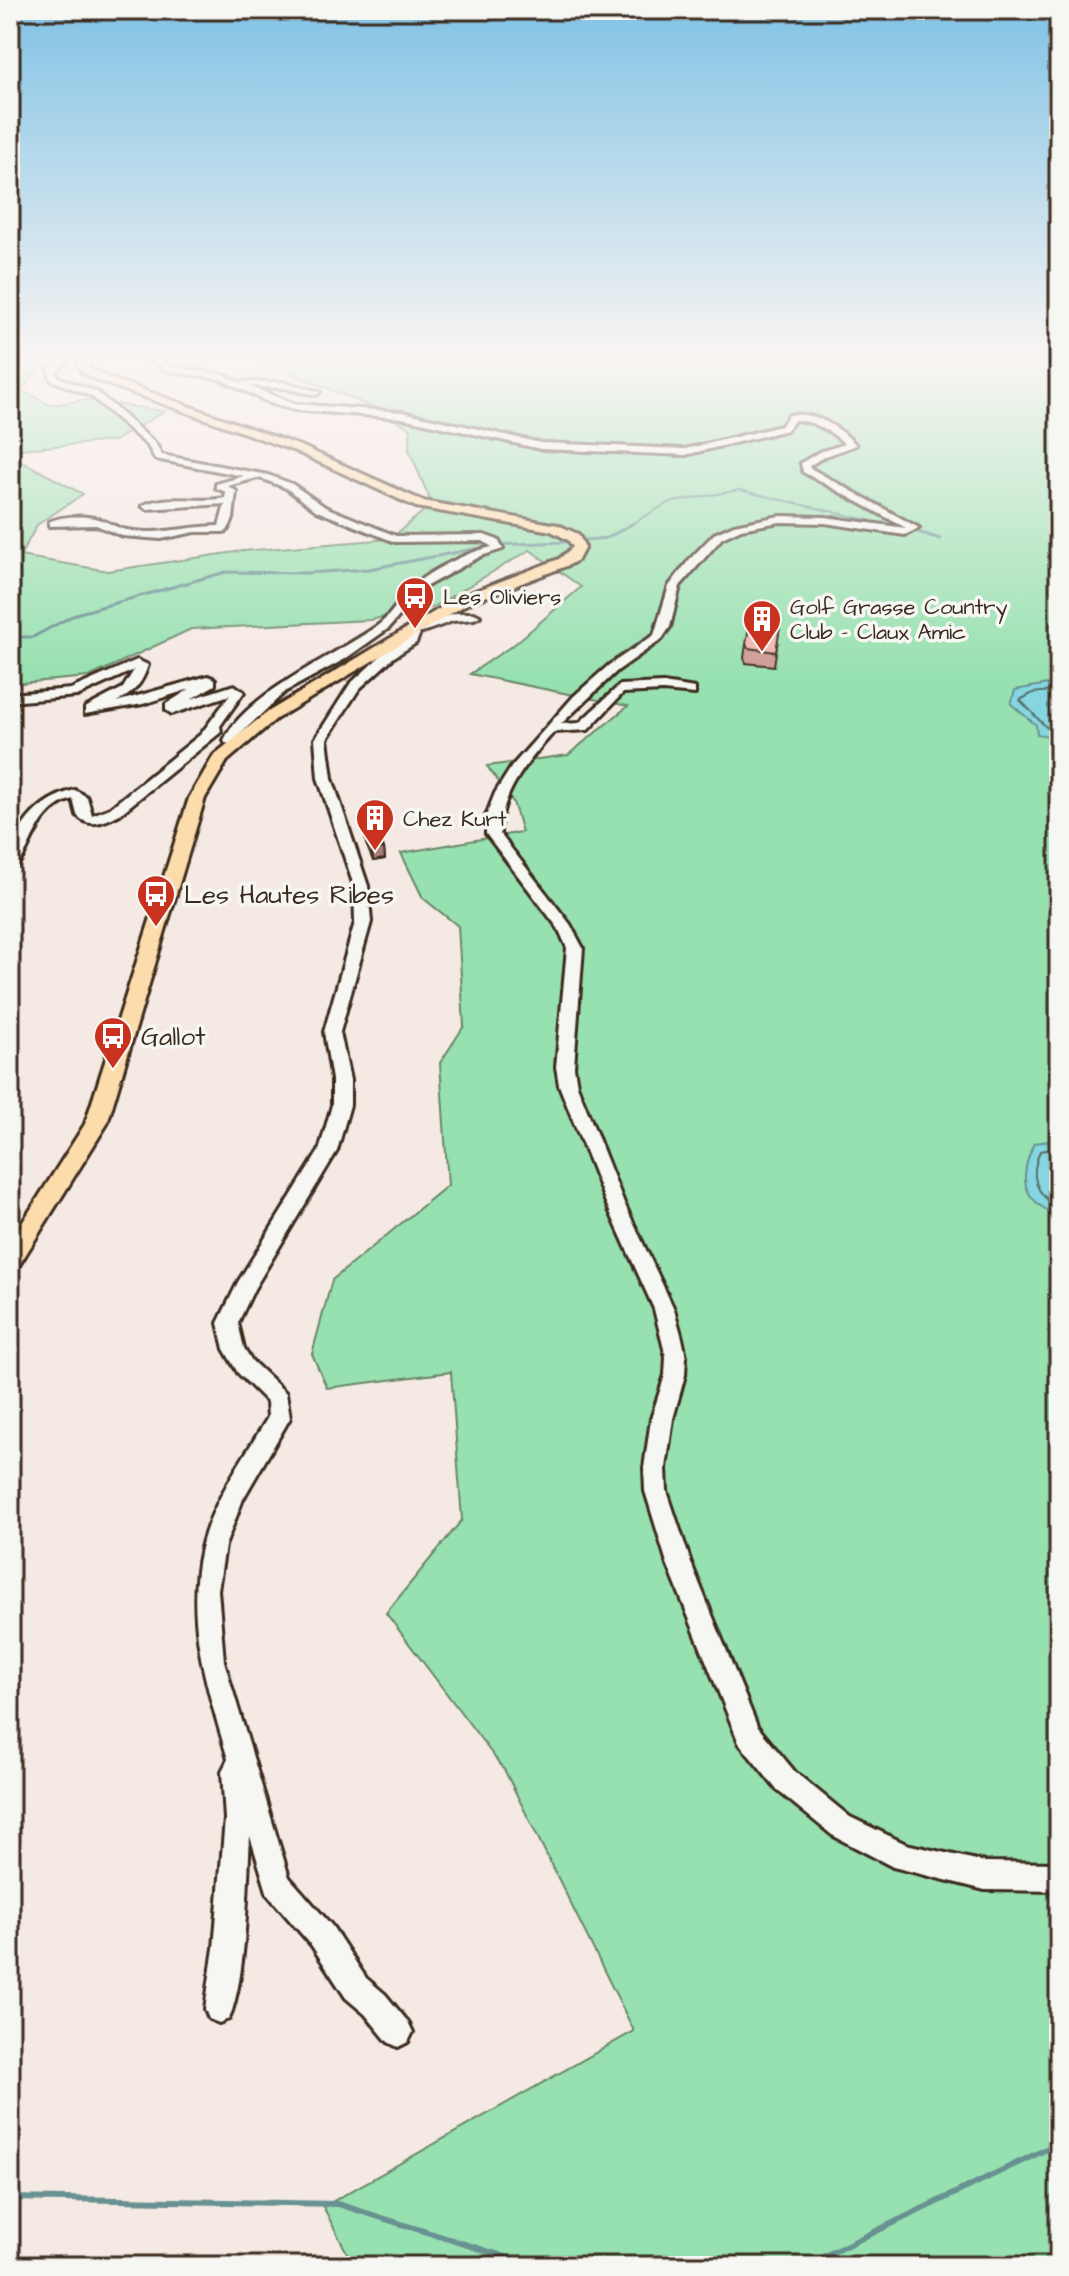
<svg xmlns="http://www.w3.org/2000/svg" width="1069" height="2276" viewBox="0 0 1069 2276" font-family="'Architects Daughter',sans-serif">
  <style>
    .green { fill: #97e1b0; stroke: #698667; stroke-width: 2 }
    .water { fill: #85d6e0; stroke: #679192; stroke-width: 2 }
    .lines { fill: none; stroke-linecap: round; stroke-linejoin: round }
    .shore { stroke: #596f6c; stroke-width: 2 }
    .stream-far2 { stroke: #679192; stroke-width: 2 }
    .stream-far1 { stroke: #679192; stroke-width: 3 }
    .stream { stroke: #679192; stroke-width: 6 }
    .minor-casing { stroke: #3b2a1e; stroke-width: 6 }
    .major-casing { stroke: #3b2a1e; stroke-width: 6 }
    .minor { fill: #f6f6f2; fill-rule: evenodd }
    .major { fill: #fddcac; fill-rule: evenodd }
    .wall { fill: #ce9c93; stroke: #3b2a1e; stroke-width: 2 }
    .shaded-wall { fill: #a77f78; stroke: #3b2a1e; stroke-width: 2 }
    .building { fill: #efb5ab; stroke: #3b2a1e; stroke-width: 2 }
    .labels { text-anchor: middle; stroke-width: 7; stroke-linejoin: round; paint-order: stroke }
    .far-poi-label { font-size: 22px; fill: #3b2a1e; stroke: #f6f6f2; text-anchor: start }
    .poi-label { font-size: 26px; fill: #3b2a1e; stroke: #f6f6f2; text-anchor: start }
  </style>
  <rect width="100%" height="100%" fill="#f5e9e4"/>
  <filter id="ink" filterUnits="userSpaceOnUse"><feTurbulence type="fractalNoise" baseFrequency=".0125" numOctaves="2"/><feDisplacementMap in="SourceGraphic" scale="16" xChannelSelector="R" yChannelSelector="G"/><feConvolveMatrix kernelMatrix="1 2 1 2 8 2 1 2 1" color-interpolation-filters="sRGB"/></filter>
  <g filter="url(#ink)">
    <!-- green -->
    <g class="green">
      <path d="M10,357H51L21,390L50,405L85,400L165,411L114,441L10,450Z"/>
      <path d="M253,357H1059V2266H354L323,2207L634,2031L505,1771L386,1613L462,1520L451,1372L327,1388L312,1354L332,1280L448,1185L440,1063L464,1026L458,926L423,898L401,853L522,832L513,802L487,766L568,755L628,706L470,674L516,643L581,587L530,550L433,607L370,620L191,629L89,677L10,684V455L83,494L37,525L20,556L108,571L242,551L390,539L432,504L409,450L411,429L372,407Z"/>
    </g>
    <!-- water -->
    <g class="water">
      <path d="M1059,682V738L1037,734L1036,725L1011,704L1015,690Z"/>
      <path d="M1059,1140V1217C1021,1199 1018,1179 1034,1143Z"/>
    </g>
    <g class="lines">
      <!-- shore -->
      <g class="shore">
        <path d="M1059,690L1033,693L1020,700L1046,727L1059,730"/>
        <path d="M1059,1148L1040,1151C1029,1176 1035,1194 1059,1208"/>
      </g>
      <!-- stream-far2 -->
      <path class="stream-far2" d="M628,526L668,503L739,490L894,526"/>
      <!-- stream-far1 -->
      <g class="stream-far1">
        <path d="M885,524L904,528"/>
        <path d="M912,530L940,539"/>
        <path d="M585,540L607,538L632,524"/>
        <path d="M10,637H33L76,614L226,572L307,573L369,569L495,545L565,542"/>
      </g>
      <!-- stream -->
      <g class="stream">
        <path d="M10,2198L338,2204L534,2266"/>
        <path d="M804,2266L1059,2143"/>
      </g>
      <defs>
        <g id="minor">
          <path d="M63,357H73L56,371L58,377L97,392L155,443L162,455L268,475L292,484L325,507L396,536L484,535L498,540L503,549L481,556L423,588L389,628L345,659L286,691L240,734L237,738L244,743L242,746L225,743L224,740C247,693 333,657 377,626C392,616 400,597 414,585C431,570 470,551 492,547L483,541L395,542L317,511L286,488L263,479L257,478L228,486L236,491L233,519L227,531L223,532H195L161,539L122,536L96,525L49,526V522C63,515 90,515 104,521C112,524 119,529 127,530C158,536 188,526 219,526L225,504L147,509L142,506C165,493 199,504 225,498L226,492L216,488V484L244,476L155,459L148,446L91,396L51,380L48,370Z"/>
          <path d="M143,357H154L173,367L225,375L239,382H283L320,392L316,395L283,388L248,386L295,404L402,412L541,443L685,449L781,426L789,415C814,412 839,426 856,445L825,456L809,466L810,468L919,528L905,535L825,523L780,522L741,529L722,538L680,586L670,627L662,639L617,671L561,724L579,723L620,685L663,683L695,688V694L663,691L623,693L588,730L554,732C528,761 500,793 500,834L570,924L583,948L574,1067L577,1085L624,1203L674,1309L682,1338L686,1357L685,1375L673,1419L666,1468L667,1491L691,1563L757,1726L795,1772L850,1817L906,1844L985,1862L1059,1863V1891L985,1890L893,1867L832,1835L777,1790L739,1743L667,1563L645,1491L644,1468L651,1419L665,1375L666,1357L654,1309L606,1203L559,1085L556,1067L567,948L558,928L486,834V816L495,793L512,766L574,696L609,665L654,635L669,586L689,560L714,534L734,525L780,516L825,517L906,528L803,472L801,463L819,452L845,444C831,431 814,421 795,420L787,430L685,455L541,449L402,418L295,410L270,403L220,379L168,371Z"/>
          <path d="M456,613H474L480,616L474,619L453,621L420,633L416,643L394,657L359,689L327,739L332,778L368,886L371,922L340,1032L350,1080V1105L337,1151L254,1289L238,1323L244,1348L252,1361L286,1393L290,1418L243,1499L225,1546L218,1590L224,1661L289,1877L332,1926L366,1978L385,1994L408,2022L413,2032L408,2042L398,2047L388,2042L365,2014L346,1998L312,1946L268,1895L250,1836C247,1885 247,1976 229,2019L219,2023L209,2019L205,2009L214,1948L225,1819L222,1771L228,1759C208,1690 184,1621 201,1548C212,1501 244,1458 268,1417L267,1402L238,1373L224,1349L218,1323L238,1282L319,1151L332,1105V1080L324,1032L355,922L354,886L318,778L315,739L350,684L386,651L407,639L411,628Z"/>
          <path d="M137,660L148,665C142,684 133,694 116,702L208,676L215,679V685L191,699L234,685L244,692L220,726L221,732L120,814C106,821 89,830 77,815L73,799C31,810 32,861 10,870C10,831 37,799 75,790L87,797L92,815L110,808L201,734L230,695L172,714L166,710V704L190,689L143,704L85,714V708L123,688L134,670L77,696L10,702V694L71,689Z"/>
        </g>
        <path id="major" d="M82,357H93L88,363L90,368L107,377L303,447L423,501L558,525L578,534L585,547L578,560L569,565L467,604L276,719L227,761L205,798L107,1124L18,1267L10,1270V1242L85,1124L189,798L214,755L266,713L457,598L559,559L573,547L568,540L551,531L416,507L295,451L99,381L81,372L78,363Z"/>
      </defs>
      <!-- minor casing -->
      <use href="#minor" class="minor-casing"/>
      <!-- major casing -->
      <use href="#major" class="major-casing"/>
      <!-- minor -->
      <use href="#minor" class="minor"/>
      <!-- major -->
      <use href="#major" class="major"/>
    </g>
    <!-- wall -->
    <g class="wall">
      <path d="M780,626L774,666L746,663L744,658L746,644Z"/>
      <path d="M365,833L384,848L385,859L373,861L366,844Z"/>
    </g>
    <!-- shaded-wall -->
    <path class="shaded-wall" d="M384,848L385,859L373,861L372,850Z"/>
    <!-- building -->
    <g class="building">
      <path d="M749,626H780L776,652L748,648L746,644Z"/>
      <path d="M377,831L384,848L372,850L365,833Z"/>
    </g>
  </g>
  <!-- sky -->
  <linearGradient id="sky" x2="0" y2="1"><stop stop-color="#80c2e5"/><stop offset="0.53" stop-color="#faf5f3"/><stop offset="1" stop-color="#faf5f3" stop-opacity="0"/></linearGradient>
  <rect width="1069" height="676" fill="url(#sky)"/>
  <!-- icons -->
  <defs>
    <symbol id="bus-pin" viewBox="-11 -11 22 30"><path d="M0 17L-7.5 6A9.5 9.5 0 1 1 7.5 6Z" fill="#c8321e" stroke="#f6f6f2"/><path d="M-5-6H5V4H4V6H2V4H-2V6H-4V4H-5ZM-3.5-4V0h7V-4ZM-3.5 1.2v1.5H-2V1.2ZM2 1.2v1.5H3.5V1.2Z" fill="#fff"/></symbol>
    <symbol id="building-pin" viewBox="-11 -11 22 30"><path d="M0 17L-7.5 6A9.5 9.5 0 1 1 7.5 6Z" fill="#c8321e" stroke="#f6f6f2"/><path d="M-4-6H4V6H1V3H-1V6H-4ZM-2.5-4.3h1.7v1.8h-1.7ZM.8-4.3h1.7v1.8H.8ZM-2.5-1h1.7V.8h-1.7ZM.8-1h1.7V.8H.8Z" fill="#fff"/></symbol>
  </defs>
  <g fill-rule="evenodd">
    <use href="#bus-pin" x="393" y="574" width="44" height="60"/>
    <use href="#building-pin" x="740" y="597" width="44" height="60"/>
    <use href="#building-pin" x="353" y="796" width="44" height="60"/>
    <use href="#bus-pin" x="134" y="872" width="44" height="60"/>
    <use href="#bus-pin" x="91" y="1014" width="44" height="60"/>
  </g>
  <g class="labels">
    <!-- far-poi labels -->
    <g class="far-poi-label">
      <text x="443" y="604">Les Oliviers</text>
      <text x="790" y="614">Golf Grasse Country<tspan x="790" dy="25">Club – Claux Amic</tspan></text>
      <text x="403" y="826">Chez Kurt</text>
    </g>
    <!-- poi labels -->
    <g class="poi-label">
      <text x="184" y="903">Les Hautes Ribes</text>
      <text x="141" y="1045">Gallot</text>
    </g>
  </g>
  <!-- margin -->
  <rect width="1069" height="2276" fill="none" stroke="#f6f6f2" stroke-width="40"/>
  <rect x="20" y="20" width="1029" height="2236" fill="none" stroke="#3b2a1e" stroke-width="3" filter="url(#ink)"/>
</svg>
